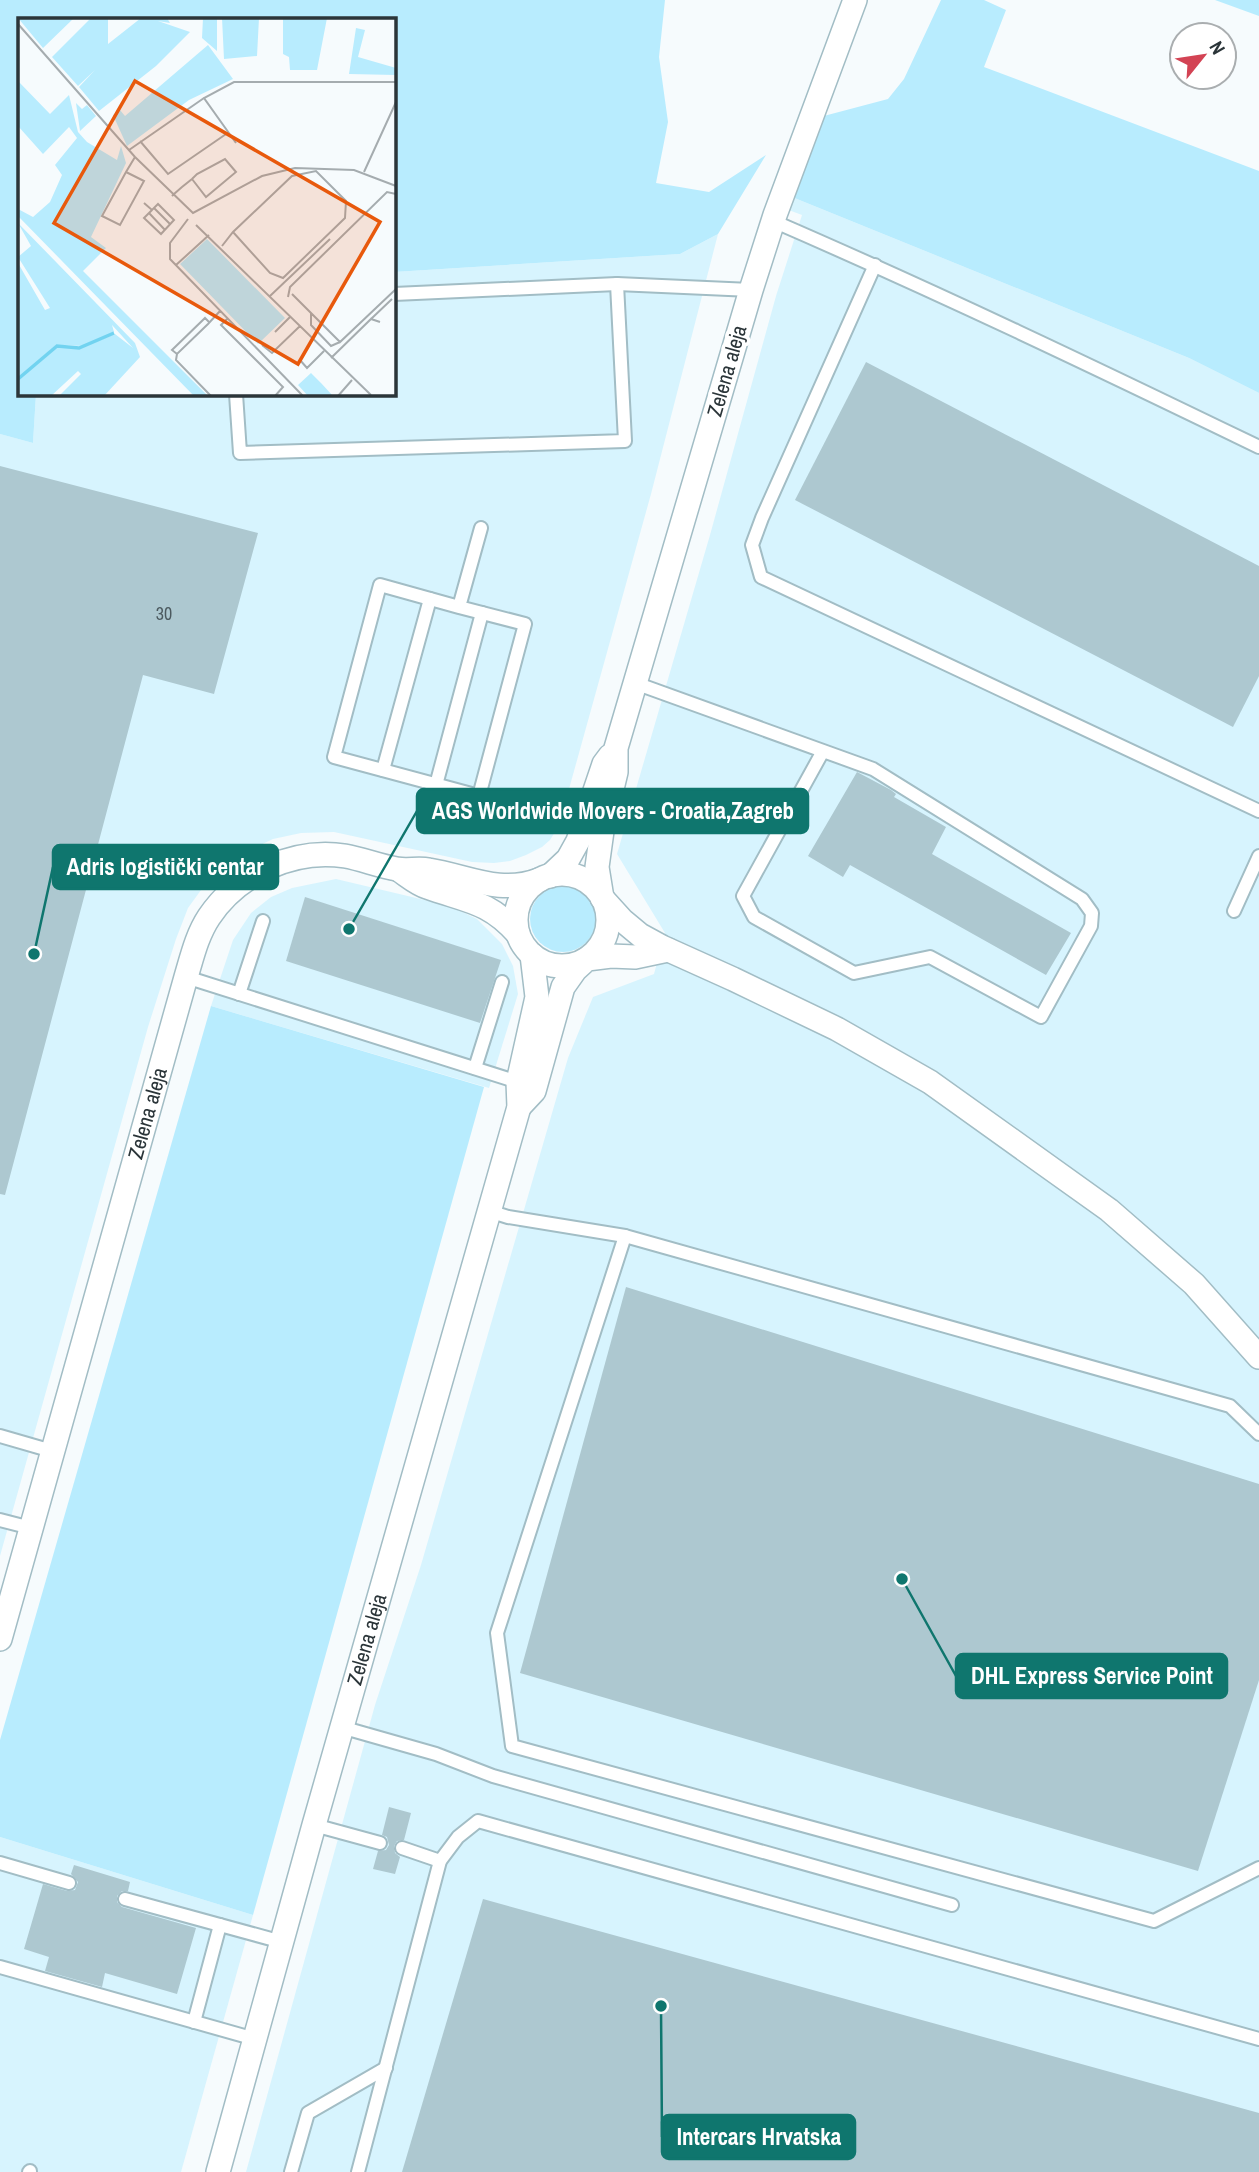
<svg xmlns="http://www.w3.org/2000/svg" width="1259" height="2172" viewBox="0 0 1259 2172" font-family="'Archivo Narrow',sans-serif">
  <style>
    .built { fill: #d7f4fe }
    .green { fill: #b8ecfe }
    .building { fill: #adc8d0 }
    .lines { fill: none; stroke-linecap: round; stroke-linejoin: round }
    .lane-casing { stroke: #a2bdc5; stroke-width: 16 }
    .street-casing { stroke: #a2bdc5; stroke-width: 26 }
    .lane { stroke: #fff; stroke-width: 12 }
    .street { stroke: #fff; stroke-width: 23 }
    .labels { text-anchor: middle; stroke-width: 7; stroke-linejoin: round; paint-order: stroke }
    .number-label { font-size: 18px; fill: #4c5a5f }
    .street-label { font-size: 21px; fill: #2b3539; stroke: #fff }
    .inset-river { fill: none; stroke: #72d3f0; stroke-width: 3.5 }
    .inset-road { fill: none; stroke: #a5acaf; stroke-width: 2 }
    .view { fill: #e8590c; fill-opacity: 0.15; stroke: #e8590c; stroke-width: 3.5 }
    .inset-edge { fill: none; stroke: #2b3539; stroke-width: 3.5 }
    .leader { fill: none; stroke: #0f766e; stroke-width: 2.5 }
    .callout-dot { fill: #0f766e; stroke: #fff; stroke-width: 2.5 }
    .callout { fill: #0f766e; stroke: #0f766e; stroke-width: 2.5 }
    .callout-label { font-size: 23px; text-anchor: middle; font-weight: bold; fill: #fff }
  </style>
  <rect width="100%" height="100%" fill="#f6fbfd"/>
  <!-- built -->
  <g class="built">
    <path d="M792,197L1189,358L1259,393V2172H246L375,1705L421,1565L568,1058L593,997L654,974L665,933L617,854L710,535L776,296L802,215L786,209Z"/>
    <path d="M718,234L651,494L564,807L558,827L550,840L542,847L526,855L510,861L494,863L472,862L334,832L301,833L273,839L248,851L223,868L201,890L188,908L176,939L148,1027L0,1556V434L33,443L36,394H394V272L680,254Z"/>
    <path d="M336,879L450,906L477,919L502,944L513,966L518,994L489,1088L211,1006L233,940L251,913L271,897L292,888Z"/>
    <path d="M0,1837L253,1915L181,2172H0Z"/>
  </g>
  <!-- green -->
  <g class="green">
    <path d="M0,0H665L659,57L668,122L656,183L709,192L766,155L718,234L680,254L394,272V19H19V394H36L33,443L0,434Z"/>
    <path d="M941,0H984L1006,10L984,67L1259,171V393L1189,358L792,197L820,117L888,99L904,79Z"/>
    <path d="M1215,0H1259V16Z"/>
    <circle cx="563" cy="919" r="33"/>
    <path d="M211,1006L484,1087L253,1915L0,1837V1740Z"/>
  </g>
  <!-- building -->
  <g class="building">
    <path d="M866,362L1259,566V676L1233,727L795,500Z"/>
    <path d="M0,466L258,533L214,694L143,675L5,1195L0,1194Z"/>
    <path d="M857,772L891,790L896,794L894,797L946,827L932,854L1071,933L1046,975L850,865L843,877L808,856Z"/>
    <path d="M305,897L501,960L480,1023L286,961Z"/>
    <path d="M626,1287L1259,1484V1680L1198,1871L520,1673Z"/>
    <path d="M389,1807L411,1813L404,1840L397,1841L394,1846L395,1853L400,1857L395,1874L373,1869L378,1851L386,1850L389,1845L387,1837L382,1835Z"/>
    <path d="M74,1865L130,1882L128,1891H122L117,1896V1902L122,1907L196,1928L177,1994L105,1973L102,1987L45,1971L49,1957L24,1949L43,1884L67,1891L75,1890L78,1882L71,1874Z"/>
    <path d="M483,1899L1259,2113V2172H402Z"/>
  </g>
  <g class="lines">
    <defs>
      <g id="lane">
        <path d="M773,221C937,292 1098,369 1259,447"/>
        <path d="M875,265L762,518L752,545L761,577L1259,811"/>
        <path d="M394,294L617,284L751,290"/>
        <path d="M236,394L240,453L625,441L617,284"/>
        <path d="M459,607L380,585L334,757L479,796L525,624L459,607L481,528"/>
        <path d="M635,683L873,769L1082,899L1092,913L1091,926L1041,1017L930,957L854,973L754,917L743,896L823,751"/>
        <path d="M383,770L430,599"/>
        <path d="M436,785L482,613"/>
        <path d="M1234,911L1259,856"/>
        <path d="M186,977L518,1082"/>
        <path d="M239,994L263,921"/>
        <path d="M475,1068L502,982"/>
        <path d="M489,1211L508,1217L625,1236L1230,1406L1259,1434"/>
        <path d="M625,1236L497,1633L512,1746L1154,1921L1259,1868"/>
        <path d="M0,1436L52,1451"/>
        <path d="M0,1520L31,1528"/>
        <path d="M341,1727L436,1754L493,1776L952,1905"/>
        <path d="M314,1825L380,1843"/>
        <path d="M402,1848L440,1861"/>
        <path d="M0,1863L69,1883"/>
        <path d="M125,1899L282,1942"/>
        <path d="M0,1967L255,2039"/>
        <path d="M194,2022L220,1925"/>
        <path d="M29,2172L30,2171"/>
        <path d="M291,2172L308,2113L386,2068"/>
        <path d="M358,2172L440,1861L458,1837L478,1821L1259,2039"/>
      </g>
      <g id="street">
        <path d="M855,0L775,215L751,290L616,748V772L602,831L597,867L602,898L622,920L640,935L662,947L733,979L837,1029L930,1082L1109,1210L1194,1284L1259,1357"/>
        <path d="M399,870C408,876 417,884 427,887C466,901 489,901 518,934"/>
        <circle cx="562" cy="920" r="46"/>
        <path d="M550,876L568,859L578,841L604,764L610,756"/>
        <path d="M519,1107L534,1091L563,987L575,970L587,959L611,956L635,957L668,950"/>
        <path id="s1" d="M0,1639L186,977C192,957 197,935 209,917C238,874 293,848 345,856C362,859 379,866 397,869C407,871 418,868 429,870C467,876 500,895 539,880"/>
        <path id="s2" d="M218,2172L314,1825L519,1107L518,1082L537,997L532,955"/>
      </g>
    </defs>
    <!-- lane casing -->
    <use href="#lane" class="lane-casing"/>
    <!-- street casing -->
    <use href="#street" class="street-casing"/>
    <!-- lane -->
    <use href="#lane" class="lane"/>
    <!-- street -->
    <use href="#street" class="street"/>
  </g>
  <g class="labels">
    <!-- number labels -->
    <g class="number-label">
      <text x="164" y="620">30</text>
    </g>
    <!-- street labels -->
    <g class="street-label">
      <text transform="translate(727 371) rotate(-74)" y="7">Zelena aleja</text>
      <text dy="7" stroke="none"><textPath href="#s1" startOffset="546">Zelena aleja</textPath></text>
      <text dy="7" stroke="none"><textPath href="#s2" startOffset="553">Zelena aleja</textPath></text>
    </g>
  </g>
  <!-- overview -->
  <g transform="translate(18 18)">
    <rect width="378" height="378" fill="#f6fbfd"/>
    <path d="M0,0H56L25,30ZM73,0H90V26L123,0H149L152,5L140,3L172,14L138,48L81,93L61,69L77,52L60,68L34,39ZM185,0H199V33L184,20ZM204,0H241L239,38L206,41ZM265,0H309L299,52H272L271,39L265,36ZM338,10L347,12L340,39L378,50V57L331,56ZM190,27L215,61L171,82L109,128L95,97L102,92L107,98ZM0,63L32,96L51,77L60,114L69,124L99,142L103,128L108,145L73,219L88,230L65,253L190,378H176L0,198V191L15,199L32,184L44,157L37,147L59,120L51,109L25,136L0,108ZM58,85L64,91L69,87L78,98L62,113ZM0,205L117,325L122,339L86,378H41L63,356L60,353L33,378H0V362L42,327L61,331L97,316L115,330L94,307L96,314L65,328L38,327L0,360V245L27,292L32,290L0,239L13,228ZM189,221L267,300L240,326L162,246ZM293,355L303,365L315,378H290L280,367Z" fill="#b8ecfe"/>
    <path class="inset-river" d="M0,361L39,328L61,330L96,315"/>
    <path class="inset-road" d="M0,6L117,139L175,195L244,158L277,150L336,152L378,168M122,123L150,156L211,114M218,125L186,80L216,64H378M111,132L186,80M108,154L126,163L102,207L84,198L108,154L117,139M346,154L378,84M154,178L156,176L164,169L174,161L179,156L207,141L218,154L188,179L174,161M126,185L134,192L140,186L156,202L143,216L126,200L134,192M136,190L152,206M131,195L147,212M170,201L152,225V241L285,378M178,207L353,377M204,228L215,214L274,158L298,153L328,183L327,200L265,260L252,255L215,214M158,247L191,217M274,276L322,324L378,271M252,278L312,221M270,279L272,269L369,174L378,176M293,295V307L313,328L322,324M210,300L203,307L265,369L257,378M353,301L374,281M191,304L187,300L154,332L159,336L190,306L202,293M257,314L272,299M244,327L254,335L282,308M159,336L158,342L193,378M313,340L353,301L362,304M282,342L289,350L306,333M320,378L334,362"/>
    <path class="view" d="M117,63L362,204L280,346L36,205Z"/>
    <rect width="378" height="378" class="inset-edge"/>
  </g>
  <!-- callouts -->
  <path class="leader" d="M349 929L417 811M34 954L53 867M902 1579L956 1676M661 2006L662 2137"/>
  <g class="callout-dot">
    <circle cx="349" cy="929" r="7"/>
    <circle cx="34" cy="954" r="7"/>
    <circle cx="902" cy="1579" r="7"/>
    <circle cx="661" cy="2006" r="7"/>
  </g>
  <g class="callout">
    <rect x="417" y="789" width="391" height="44" rx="7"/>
    <rect x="53" y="845" width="225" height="44" rx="7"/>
    <rect x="956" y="1654" width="271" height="44" rx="7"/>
    <rect x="662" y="2115" width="193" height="44" rx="7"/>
  </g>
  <g class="callout-label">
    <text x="613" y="819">AGS Worldwide Movers - Croatia,Zagreb</text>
    <text x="165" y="875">Adris logistički centar</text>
    <text x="1092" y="1684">DHL Express Service Point</text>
    <text x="759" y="2145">Intercars Hrvatska</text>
  </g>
  <!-- north arrow -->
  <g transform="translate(1203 56) rotate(60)"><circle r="33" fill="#ffffff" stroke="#aaaeb0" stroke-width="2"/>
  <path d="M0-5L12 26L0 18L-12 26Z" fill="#d34354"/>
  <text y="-10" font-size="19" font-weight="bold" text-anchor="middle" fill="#2b3539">N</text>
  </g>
</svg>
